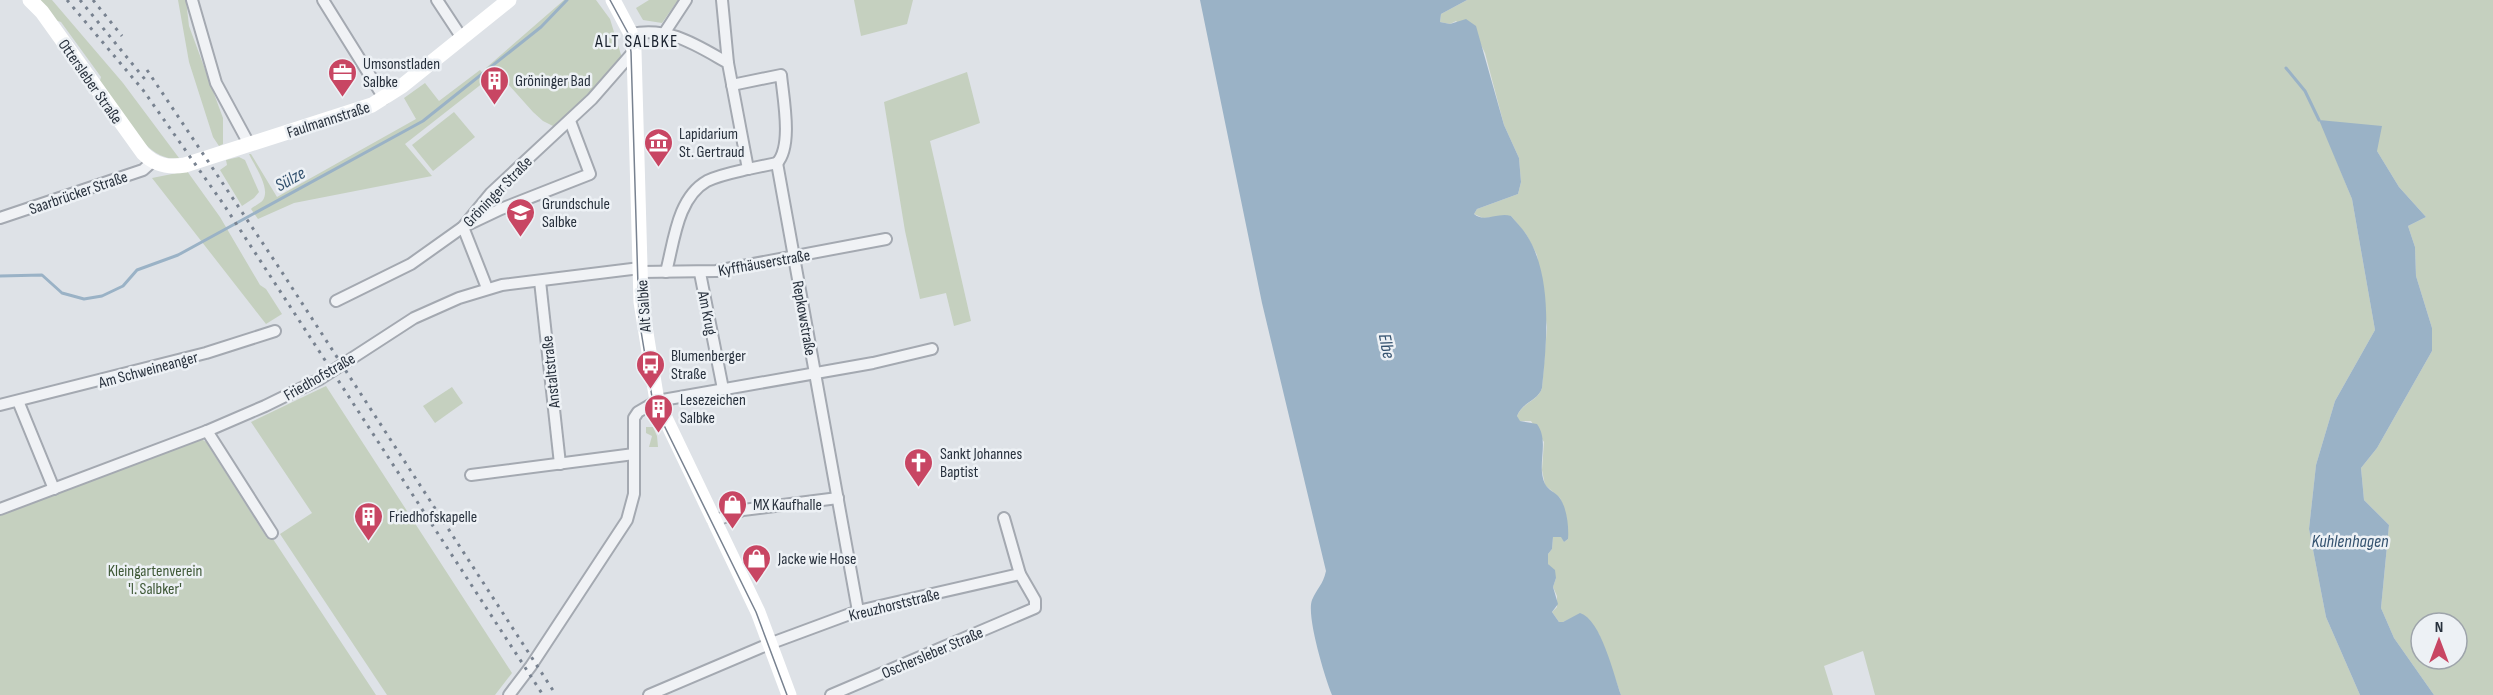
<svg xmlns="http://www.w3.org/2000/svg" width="2493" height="695" viewBox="0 0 2493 695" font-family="'Sofia Sans Condensed',sans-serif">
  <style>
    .green { fill: #c5d0bf; fill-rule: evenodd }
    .water { fill: #9ab2c6 }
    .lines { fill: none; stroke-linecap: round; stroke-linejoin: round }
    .stream { stroke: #9ab2c6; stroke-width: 3 }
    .street-casing { stroke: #a4a9b1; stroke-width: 14 }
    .street { stroke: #f0f2f5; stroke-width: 10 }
    .secondary { stroke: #fff; stroke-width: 15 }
    .tram { stroke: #788290; stroke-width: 1.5 }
    .rail { stroke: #788290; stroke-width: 3; stroke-dasharray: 3 6; stroke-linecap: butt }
    .labels { text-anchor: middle; stroke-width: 5; stroke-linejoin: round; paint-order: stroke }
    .poi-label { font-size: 16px; fill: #28313d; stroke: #edf1f5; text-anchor: start }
    .street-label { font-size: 16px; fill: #28313d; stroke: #edf1f5 }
    .park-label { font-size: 16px; fill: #3e5836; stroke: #edf1f5 }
    .neighbourhood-label { font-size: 18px; letter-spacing: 1.5px; fill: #1a222e; stroke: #edf1f5 }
    .water-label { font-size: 18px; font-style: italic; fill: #34526f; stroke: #edf1f5 }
  </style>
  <rect width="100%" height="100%" fill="#dee2e7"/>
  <!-- green -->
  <g class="green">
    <path d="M40,0H52L123,83L179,158C175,158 169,159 165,157C141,150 114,104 99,84L101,77L61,22L55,20Z"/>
    <path d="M178,0H186L189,26L223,118V144L219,146L213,137L189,62Z"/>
    <path d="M564,0H596L610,19L622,58L589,95L555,127L543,121L533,112L499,74L496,77L490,75L486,68Z"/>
    <path d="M649,0H678L662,23L643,20L636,8Z"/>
    <path d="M854,0H913L907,24L861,36Z"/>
    <path d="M1467,0H2493V695H2434L2394,638L2381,608L2389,525L2364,500L2361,468L2377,448L2432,351V328L2416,276L2415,247L2408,226L2426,217L2399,187L2377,151L2320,120L2352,199L2375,330L2335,401L2316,465L2309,529L2326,617L2360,695H1875L1863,651L1824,666L1833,695H1621L1599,634L1580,614L1563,622H1559L1552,612L1557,607V596L1553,587L1556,578L1548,564V554L1552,549L1553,536L1562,537L1564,542L1568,539L1564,508L1560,498L1545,485L1542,470L1544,442L1531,421H1519L1517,416C1523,402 1538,401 1542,388L1547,327L1537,255L1526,234L1511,216L1483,218L1474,214L1477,209L1518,194L1521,182L1519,158L1504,125L1485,53L1481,45L1456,21L1450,24L1440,22L1441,14ZM2421,623H2457V659H2421Z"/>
    <path d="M480,70L488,79L405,144L432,176L294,203L258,219L251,209C254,206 261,203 263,200C271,188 254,165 249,154H251L277,197L416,119L404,98L425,83L439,101Z"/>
    <path d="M967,72L980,123L930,141L971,321L954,326L946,293L920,299L905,231L884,102Z"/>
    <path d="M454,112L475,137L433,171L412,145Z"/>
    <path d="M239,157L245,160L259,192L254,198L242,206L220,170L227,165L226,160Z"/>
    <path d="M187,171L220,217L260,285L266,289L282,314L266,324L152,178Z"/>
    <path d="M326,386L512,673L495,695H387L280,534L312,513L251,422Z"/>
    <path d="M452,387L463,403L435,423L423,406Z"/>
    <path d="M646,427H653L657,436L658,447H649L652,436L646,433Z"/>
    <path d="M200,438L206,442L267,538L271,536L376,695H0V514Z"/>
  </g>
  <!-- water -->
  <g class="water">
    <path d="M1200,0H1467L1441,14L1440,22L1450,24L1466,19L1476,26L1504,125L1519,158L1521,182L1518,194L1477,209L1474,214C1484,223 1498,212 1511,216C1516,222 1522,228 1526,234C1553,275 1547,341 1542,388C1538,401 1522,402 1517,416L1520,421L1537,424C1550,442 1536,465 1545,484C1548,490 1555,492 1559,497C1567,507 1569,527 1568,539L1564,542L1561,537H1553L1552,549L1548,554V564L1555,570L1556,578L1553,587L1558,604L1552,612L1559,622H1563L1580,613C1601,619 1614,676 1621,695H1332C1325,678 1306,616 1312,600C1317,588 1323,585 1326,571L1262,303Z"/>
    <path d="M2319,120L2382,126L2377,151L2399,187L2426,217L2408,226L2415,247L2416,276L2432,328V351L2377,448L2361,468L2364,500L2389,525L2381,608L2394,638L2434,695H2360L2326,617L2309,529L2316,465L2335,401L2375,330L2352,199Z"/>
  </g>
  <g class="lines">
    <!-- stream -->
    <g class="stream">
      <path d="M2286,68L2305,91L2319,120"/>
      <path d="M0,276L42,275L62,293L84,299L102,296L123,286L137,270L178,255L423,121L541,27L567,0"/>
    </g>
    <defs>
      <g id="street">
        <path d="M192,0L216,83L249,144"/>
        <path d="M323,0L384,98"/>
        <path d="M437,0L462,38"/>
        <path d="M722,0L728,63"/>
        <path d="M665,32L686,0"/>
        <path d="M631,34C669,26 696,45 728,63L748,169C735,172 719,175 707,181C677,198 674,242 666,272"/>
        <path d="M732,85L781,75C783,97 793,146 777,163"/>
        <path d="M777,163L858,611"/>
        <path d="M748,169L777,163"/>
        <path d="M0,218L143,170L153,161"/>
        <path d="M640,272L716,271L886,239"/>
        <path d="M700,273L723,389"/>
        <path d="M540,281L560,464"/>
        <path d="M487,288L463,227L501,209L590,174L570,121"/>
        <path d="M336,301L411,264L463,227L491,193L592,99L634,51"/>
        <path d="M18,401L54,489"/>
        <path d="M0,405L206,353L275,331"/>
        <path d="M207,431L272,533"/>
        <path d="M471,475L634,454"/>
        <path d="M0,509L207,431L265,406L320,379L414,318L459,298L502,285L640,268"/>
        <path d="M714,521L743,510L838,498"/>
        <path d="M509,695L531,666L627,520L634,494V418L638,412L657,401L873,363L932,349"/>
        <path d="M649,695L769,644L858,611L1020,574"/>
        <path d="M831,695L1035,608V600L1020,574L1004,518"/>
      </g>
    </defs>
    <!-- street casing -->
    <use href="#street" class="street-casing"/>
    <!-- street -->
    <use href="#street" class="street"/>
    <!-- secondary -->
    <g class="secondary">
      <path d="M30,0L42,12L143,153C155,165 168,168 185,165L372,105L402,86L509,0"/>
      <path d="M613,0L630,32L634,51L641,302L657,401L758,612L789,695"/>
    </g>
    <!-- tram -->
    <path class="tram" d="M610,0L628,33L631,52L639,319L653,403L756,612L787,695"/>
    <!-- rail -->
    <g class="rail">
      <path d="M67,0L143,90L224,205L543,695"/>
      <path d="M80,0L148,83"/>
      <path d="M93,0L122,36"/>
      <path d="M147,70L276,263L556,695"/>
    </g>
  </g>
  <!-- icons -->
  <defs>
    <symbol id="office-pin" viewBox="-11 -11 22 30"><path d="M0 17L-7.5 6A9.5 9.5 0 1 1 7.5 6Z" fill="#c84663" stroke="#edf1f5"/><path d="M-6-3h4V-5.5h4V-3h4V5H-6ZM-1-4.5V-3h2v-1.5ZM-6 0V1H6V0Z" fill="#fff"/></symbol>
    <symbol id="building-pin" viewBox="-11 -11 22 30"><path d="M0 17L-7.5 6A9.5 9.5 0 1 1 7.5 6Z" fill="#c84663" stroke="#edf1f5"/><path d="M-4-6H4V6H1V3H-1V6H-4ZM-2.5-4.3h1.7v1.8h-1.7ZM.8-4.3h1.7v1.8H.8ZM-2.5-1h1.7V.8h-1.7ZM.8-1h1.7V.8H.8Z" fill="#fff"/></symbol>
    <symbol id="museum-pin" viewBox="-11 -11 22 30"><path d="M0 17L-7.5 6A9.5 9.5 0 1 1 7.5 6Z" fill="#c84663" stroke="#edf1f5"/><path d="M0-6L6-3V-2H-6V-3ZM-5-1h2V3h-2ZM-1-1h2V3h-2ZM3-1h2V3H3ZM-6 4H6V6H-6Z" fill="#fff"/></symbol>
    <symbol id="school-pin" viewBox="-11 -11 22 30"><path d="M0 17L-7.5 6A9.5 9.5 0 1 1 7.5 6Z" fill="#c84663" stroke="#edf1f5"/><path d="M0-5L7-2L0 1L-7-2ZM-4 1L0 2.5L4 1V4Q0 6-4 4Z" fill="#fff"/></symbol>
    <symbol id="bus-pin" viewBox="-11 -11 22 30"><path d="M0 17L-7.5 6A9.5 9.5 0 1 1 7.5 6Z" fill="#c84663" stroke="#edf1f5"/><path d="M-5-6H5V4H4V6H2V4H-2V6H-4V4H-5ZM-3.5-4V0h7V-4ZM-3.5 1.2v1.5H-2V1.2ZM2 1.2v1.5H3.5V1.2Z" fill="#fff"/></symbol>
    <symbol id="church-pin" viewBox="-11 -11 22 30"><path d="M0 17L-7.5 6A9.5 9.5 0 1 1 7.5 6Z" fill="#c84663" stroke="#edf1f5"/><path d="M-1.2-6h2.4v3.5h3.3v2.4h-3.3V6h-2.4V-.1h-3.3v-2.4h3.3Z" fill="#fff"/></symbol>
    <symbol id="shop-pin" viewBox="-11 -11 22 30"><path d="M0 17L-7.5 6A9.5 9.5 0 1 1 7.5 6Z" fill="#c84663" stroke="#edf1f5"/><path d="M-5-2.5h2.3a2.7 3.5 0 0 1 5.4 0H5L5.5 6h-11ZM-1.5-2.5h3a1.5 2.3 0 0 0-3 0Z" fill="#fff"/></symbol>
  </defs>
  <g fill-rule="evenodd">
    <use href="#office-pin" x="326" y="56" width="33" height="45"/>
    <use href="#building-pin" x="478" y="64" width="33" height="45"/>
    <use href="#museum-pin" x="642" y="126" width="33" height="45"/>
    <use href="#school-pin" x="504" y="196" width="33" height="45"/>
    <use href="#bus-pin" x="634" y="348" width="33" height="45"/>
    <use href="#building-pin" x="642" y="392" width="33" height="45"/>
    <use href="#church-pin" x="902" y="446" width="33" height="45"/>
    <use href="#shop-pin" x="716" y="488" width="33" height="45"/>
    <use href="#building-pin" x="352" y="500" width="33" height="45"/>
    <use href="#shop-pin" x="740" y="542" width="33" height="45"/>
  </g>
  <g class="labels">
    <!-- poi labels -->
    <g class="poi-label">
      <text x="363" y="69">Umsonstladen<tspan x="363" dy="18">Salbke</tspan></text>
      <text x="515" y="86">Gröninger Bad</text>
      <text x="679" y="139">Lapidarium<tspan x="679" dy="18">St. Gertraud</tspan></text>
      <text x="542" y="209">Grundschule<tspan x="542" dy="18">Salbke</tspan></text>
      <text x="671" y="361">Blumenberger<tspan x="671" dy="18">Straße</tspan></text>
      <text x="680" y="405">Lesezeichen<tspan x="680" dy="18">Salbke</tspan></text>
      <text x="940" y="459">Sankt Johannes<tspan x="940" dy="18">Baptist</tspan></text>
      <text x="753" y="510">MX Kaufhalle</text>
      <text x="389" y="522">Friedhofskapelle</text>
      <text x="778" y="564">Jacke wie Hose</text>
    </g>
    <!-- street labels -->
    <g class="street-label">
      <text transform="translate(91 81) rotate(55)" y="6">Ottersleber Straße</text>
      <text transform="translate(328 119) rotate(-18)" y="6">Faulmannstraße</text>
      <text transform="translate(497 191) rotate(-46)" y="6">Gröninger Straße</text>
      <text transform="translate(78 192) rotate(-19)" y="6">Saarbrücker Straße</text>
      <text transform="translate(764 262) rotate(-10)" y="6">Kyffhäuserstraße</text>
      <text transform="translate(643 306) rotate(-94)" y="6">Alt Salbke</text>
      <text transform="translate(708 313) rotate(79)" y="6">Am Krug</text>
      <text transform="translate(805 318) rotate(80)" y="6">Repkowstraße</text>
      <text transform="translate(148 369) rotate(-15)" y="6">Am Schweineanger</text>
      <text transform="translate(550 372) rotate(-96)" y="6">Anstaltstraße</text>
      <text transform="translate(319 376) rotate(-30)" y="6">Friedhofstraße</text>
      <text transform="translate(894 604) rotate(-14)" y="6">Kreuzhorststraße</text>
      <text transform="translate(932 652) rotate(-23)" y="6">Oschersleber Straße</text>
    </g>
    <!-- park labels -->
    <g class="park-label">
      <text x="155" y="576">Kleingartenverein<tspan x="155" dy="18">'I. Salbker'</tspan></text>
    </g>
    <!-- neighbourhood labels -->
    <g class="neighbourhood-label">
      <text x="637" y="47">ALT SALBKE</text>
    </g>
    <!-- water labels -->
    <g class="water-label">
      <text transform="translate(290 179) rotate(-29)" y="6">Sülze</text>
      <text transform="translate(1387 346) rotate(79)" y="6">Elbe</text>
      <text x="2350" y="547">Kuhlenhagen</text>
    </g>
  </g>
  <!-- north arrow -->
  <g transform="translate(2439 641)"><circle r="28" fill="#edf1f5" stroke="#9ea4ab" stroke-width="1.5"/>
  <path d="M0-4.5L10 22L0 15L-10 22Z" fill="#c84663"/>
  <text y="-9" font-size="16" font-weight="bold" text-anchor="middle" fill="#28313d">N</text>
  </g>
</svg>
